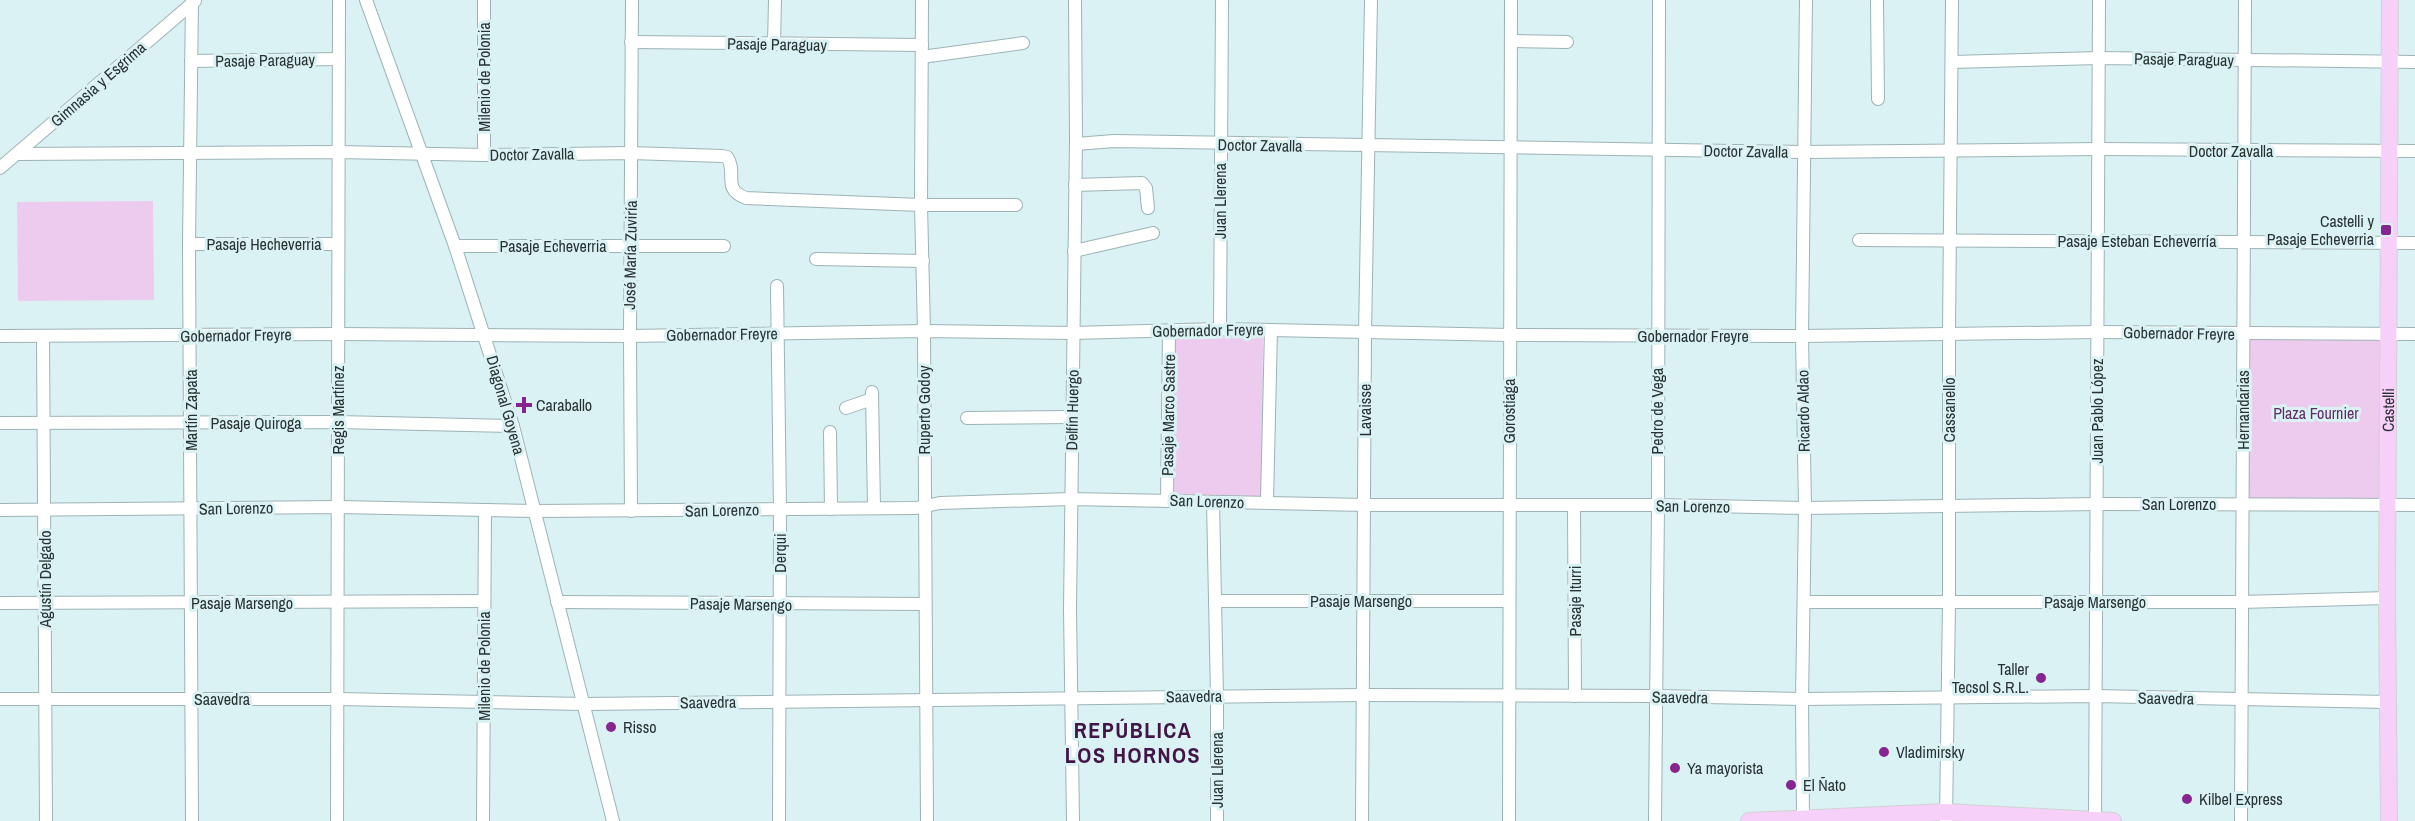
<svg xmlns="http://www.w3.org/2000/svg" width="2415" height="821" viewBox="0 0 2415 821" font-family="'Archivo Narrow',sans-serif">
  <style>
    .green { fill: #edcbef }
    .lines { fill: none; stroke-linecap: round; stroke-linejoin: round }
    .minor-casing { stroke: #9db3b5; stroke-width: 14 }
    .major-casing { stroke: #d0d2d2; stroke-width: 18 }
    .minor { stroke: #fff; stroke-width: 12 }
    .major { stroke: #f7d0fa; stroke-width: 16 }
    .poi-dot { fill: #86258f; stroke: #dbf2f4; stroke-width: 2 }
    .labels { text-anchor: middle; stroke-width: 6; stroke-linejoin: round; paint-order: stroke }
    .street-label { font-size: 16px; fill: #293233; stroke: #dbf2f4 }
    .poi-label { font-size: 16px; fill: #293233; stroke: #dbf2f4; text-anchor: start }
    .park-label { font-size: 16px; fill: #5f2b64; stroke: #dbf2f4 }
    .district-label { font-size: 22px; font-weight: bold; letter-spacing: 1.5px; fill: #421547; stroke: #dbf2f4 }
  </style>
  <rect width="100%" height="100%" fill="#dbf2f4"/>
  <!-- green -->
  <g class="green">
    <path d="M153,201L154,300L18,301L17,202Z"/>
    <path d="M1175,332L1263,333L1262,496L1174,495Z"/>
    <path d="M2242,334H2389L2387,505H2243Z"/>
  </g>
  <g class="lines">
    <defs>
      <g id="minor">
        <path d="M366,0L455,246L513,426L613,821"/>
        <path d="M922,0L921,205L924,331L927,821"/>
        <path d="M1877,0L1878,99"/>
        <path d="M1511,41L1567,42"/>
        <path d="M631,42L922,45"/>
        <path d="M774,45L775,0"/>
        <path d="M922,57L1023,43"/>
        <path d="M191,61L339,59"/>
        <path d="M1952,62L2099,58L2415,62"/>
        <path d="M1076,144L1114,141L1802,152L2099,149L2415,151"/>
        <path d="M17,154L338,152L484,155L631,153L722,156L727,157C738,173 721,189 746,198L921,205H1016"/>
        <path d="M484,155V0"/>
        <path d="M0,168L195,1"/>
        <path d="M1075,185L1142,183L1146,188L1148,208"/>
        <path d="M1859,240L2415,243"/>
        <path d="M189,244H338"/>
        <path d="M455,246H724"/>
        <path d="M1074,251L1153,233"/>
        <path d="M816,259L923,261"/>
        <path d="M777,286L780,509L779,821"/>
        <path d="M1220,329L1222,0"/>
        <path d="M0,336L338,334L630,336L924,331L1073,333L1220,329L1509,335L1802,336L2097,332L2415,334"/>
        <path d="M43,337L46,821"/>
        <path d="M872,392L874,508"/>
        <path d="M846,408L872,399"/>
        <path d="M967,418L1072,417"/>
        <path d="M0,423L338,422L513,426"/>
        <path d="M830,432L831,509"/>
        <path d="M1167,499L1169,331"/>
        <path d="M1213,502L1217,696V821"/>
        <path d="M1267,502L1271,330"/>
        <path d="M1574,505L1575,696"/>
        <path d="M0,510L339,507L535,511L916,508L940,503L1070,499L1365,505H1658L1805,508L2097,504L2415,505"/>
        <path d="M631,511L630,336L632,0"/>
        <path d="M1215,601H1508"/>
        <path d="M557,602L925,604"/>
        <path d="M1804,602H2241L2387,598"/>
        <path d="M0,603L483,601"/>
        <path d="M0,699H338L584,704L1364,695L1655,696L1802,699L2095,696L2388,702"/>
        <path d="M192,821L189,244L192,0"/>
        <path d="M337,821L339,0"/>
        <path d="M483,821L485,511"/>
        <path d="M1073,821L1070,609L1076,140L1075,0"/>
        <path d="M1362,821L1365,334L1371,0"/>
        <path d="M1509,821L1511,0"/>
        <path d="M1655,821L1658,505L1659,0"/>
        <path d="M1803,821L1802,699L1805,508L1802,336L1806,0"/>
        <path d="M1946,821L1949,601V334L1952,0"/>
        <path d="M2095,821L2099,0"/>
        <path d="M2241,821L2245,0"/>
      </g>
      <g id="major">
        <path d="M1749,821L1946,812L2113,821"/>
        <path id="s1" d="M2389,821L2387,598L2390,0"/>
      </g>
    </defs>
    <!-- minor casing -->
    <use href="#minor" class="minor-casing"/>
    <!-- major casing -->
    <use href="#major" class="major-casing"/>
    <!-- minor -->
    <use href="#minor" class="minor"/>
    <!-- major -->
    <use href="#major" class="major"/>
  </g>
  <!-- markers -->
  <g class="poi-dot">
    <rect x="2380" y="224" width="12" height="12" rx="3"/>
    <path d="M521 396h6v6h6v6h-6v6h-6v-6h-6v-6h6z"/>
    <circle cx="2041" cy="678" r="6"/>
    <circle cx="611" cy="727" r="6"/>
    <circle cx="1884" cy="752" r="6"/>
    <circle cx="1675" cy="768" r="6"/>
    <circle cx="1791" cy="785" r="6"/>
    <circle cx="2187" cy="799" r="6"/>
  </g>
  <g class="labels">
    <!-- street labels -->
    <g class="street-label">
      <text transform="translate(777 44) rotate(1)" y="6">Pasaje Paraguay</text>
      <text transform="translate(2184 59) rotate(1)" y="6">Pasaje Paraguay</text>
      <text transform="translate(265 60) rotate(-1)" y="6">Pasaje Paraguay</text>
      <text transform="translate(484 77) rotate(-90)" y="6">Milenio de Polonia</text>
      <text transform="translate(98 84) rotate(-41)" y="6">Gimnasia y Esgrima</text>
      <text transform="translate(1260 145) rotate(1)" y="6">Doctor Zavalla</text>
      <text transform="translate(1746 151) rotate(1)" y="6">Doctor Zavalla</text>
      <text x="2231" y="157">Doctor Zavalla</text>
      <text transform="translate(532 154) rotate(-1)" y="6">Doctor Zavalla</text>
      <text transform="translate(1220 201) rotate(-90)" y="6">Juan Llerena</text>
      <text x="2137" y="247">Pasaje Esteban Echeverría</text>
      <text x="264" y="250">Pasaje Hecheverria</text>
      <text x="553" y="252">Pasaje Echeverria</text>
      <text transform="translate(630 255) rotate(-89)" y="6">José María Zuviría</text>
      <text transform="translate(1208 330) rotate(-1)" y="6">Gobernador Freyre</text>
      <text transform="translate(2179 333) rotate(1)" y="6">Gobernador Freyre</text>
      <text transform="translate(722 334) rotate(-1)" y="6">Gobernador Freyre</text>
      <text transform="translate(236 335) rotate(-1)" y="6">Gobernador Freyre</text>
      <text x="1693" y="342">Gobernador Freyre</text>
      <text transform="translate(506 405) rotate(74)" y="6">Diagonal Goyena</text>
      <text transform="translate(191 410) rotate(-90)" y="6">Martín Zapata</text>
      <text transform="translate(338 410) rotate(-90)" y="6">Regis Martínez</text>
      <text transform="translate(924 410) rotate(-90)" y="6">Ruperto Godoy</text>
      <text transform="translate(1072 410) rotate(-89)" y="6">Delfín Huergo</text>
      <text transform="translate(1365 410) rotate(-90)" y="6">Lavaisse</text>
      <text transform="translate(1949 410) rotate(-90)" y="6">Cassanello</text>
      <text transform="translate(2243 410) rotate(-90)" y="6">Hernandarias</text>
      <text transform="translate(1509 411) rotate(-90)" y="6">Gorostiaga</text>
      <text transform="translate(1657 411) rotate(-90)" y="6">Pedro de Vega</text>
      <text transform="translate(1803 411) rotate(-91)" y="6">Ricardo Aldao</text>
      <text transform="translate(2097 411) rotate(-90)" y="6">Juan Pablo López</text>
      <text dy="6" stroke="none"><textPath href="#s1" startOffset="411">Castelli</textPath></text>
      <text transform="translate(1168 415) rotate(-89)" y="6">Pasaje Marco Sastre</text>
      <text x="256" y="429">Pasaje Quiroga</text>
      <text transform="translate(1207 501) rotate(2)" y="6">San Lorenzo</text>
      <text x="2179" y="510">San Lorenzo</text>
      <text transform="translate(1693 506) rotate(1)" y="6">San Lorenzo</text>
      <text transform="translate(236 508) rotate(-1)" y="6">San Lorenzo</text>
      <text transform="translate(722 510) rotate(-1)" y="6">San Lorenzo</text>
      <text transform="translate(780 553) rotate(-90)" y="6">Derqui</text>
      <text transform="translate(45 579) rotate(-90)" y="6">Agustín Delgado</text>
      <text x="1361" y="607">Pasaje Marsengo</text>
      <text transform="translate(1575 601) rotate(-90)" y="6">Pasaje Iturri</text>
      <text x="2095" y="608">Pasaje Marsengo</text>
      <text x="242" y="609">Pasaje Marsengo</text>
      <text transform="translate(741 604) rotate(1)" y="6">Pasaje Marsengo</text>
      <text transform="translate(484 666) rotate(-90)" y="6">Milenio de Polonia</text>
      <text transform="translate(1194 696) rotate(-1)" y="6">Saavedra</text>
      <text transform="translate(1680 697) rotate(1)" y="6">Saavedra</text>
      <text transform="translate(2166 698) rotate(1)" y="6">Saavedra</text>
      <text x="222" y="705">Saavedra</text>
      <text transform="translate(708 702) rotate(-1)" y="6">Saavedra</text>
      <text transform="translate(1217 770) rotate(-90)" y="6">Juan Llerena</text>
    </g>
    <!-- poi labels -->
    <g class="poi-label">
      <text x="2374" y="227" text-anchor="end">Castelli y<tspan x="2374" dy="18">Pasaje Echeverria</tspan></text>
      <text x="536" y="411">Caraballo</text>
      <text x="2029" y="675" text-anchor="end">Taller<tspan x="2029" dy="18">Tecsol S.R.L.</tspan></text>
      <text x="623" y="733">Risso</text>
      <text x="1896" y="758">Vladimirsky</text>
      <text x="1687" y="774">Ya mayorista</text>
      <text x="1803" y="791">El Ñato</text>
      <text x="2199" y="805">Kilbel Express</text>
    </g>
    <!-- park labels -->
    <g class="park-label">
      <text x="2316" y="419">Plaza Fournier</text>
    </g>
    <!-- district labels -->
    <g class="district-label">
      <text x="1133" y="738">REPÚBLICA<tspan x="1133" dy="25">LOS HORNOS</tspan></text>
    </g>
  </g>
</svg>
